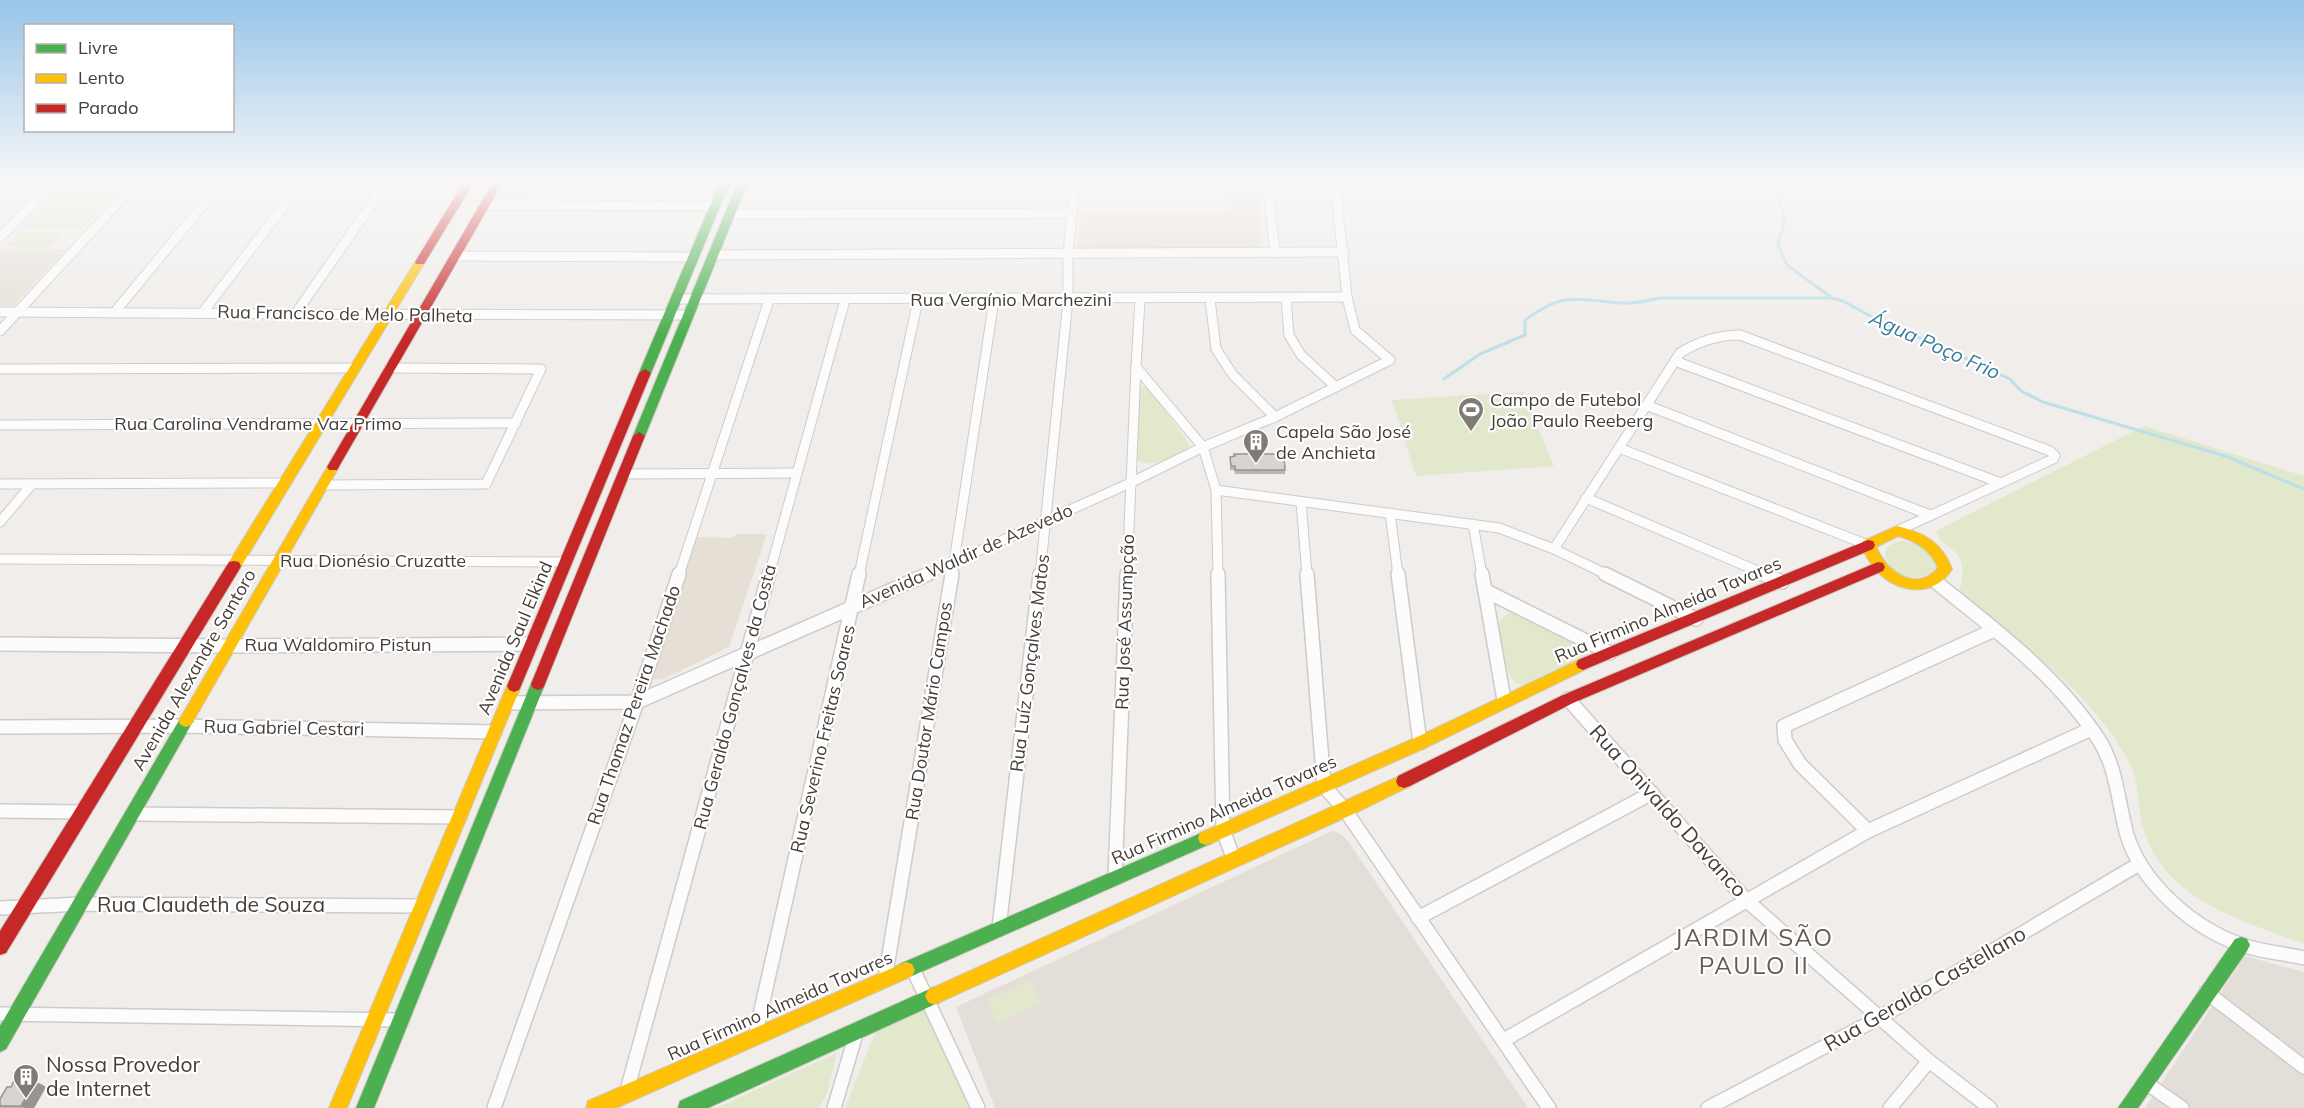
<svg xmlns="http://www.w3.org/2000/svg" width="2304" height="1108" viewBox="0 0 2304 1108" font-family="Mulish,sans-serif">
  <style>
    .residential { fill: #e3ded8 }
    .education { fill: #e6dfd6 }
    .green { fill: #e1e8cc }
    .lines { fill: none; stroke-linecap: round; stroke-linejoin: round }
    .stream { stroke: #bedfea; stroke-width: 3 }
    .street-far1-casing { stroke: #cecbc8; stroke-width: 11 }
    .street-casing { stroke: #cecbc8; stroke-width: 16 }
    .fast-casing { stroke: #cec9c2; stroke-width: 2 }
    .slow-casing { stroke: #cec9c2; stroke-width: 2 }
    .jam-casing { stroke: #cec9c2; stroke-width: 2 }
    .street-far1 { stroke: #fdfcfc; stroke-width: 9 }
    .street { stroke: #fdfcfc; stroke-width: 13 }
    .fast { fill: #4caf50; fill-rule: evenodd }
    .slow { fill: #ffc107; fill-rule: evenodd }
    .jam { fill: #c62828; fill-rule: evenodd }
    .wall { fill: #bab6b4 }
    .shaded-wall { fill: #979492 }
    .building { fill: #d8d4d1; stroke: #979492; stroke-width: 1.5 }
    .labels { text-anchor: middle; stroke-width: 4.5; stroke-linejoin: round; paint-order: stroke }
    .street-label { font-size: 18px; fill: #453d37; stroke: #fff }
    .poi-label { font-size: 18px; fill: #453d37; stroke: #fff; text-anchor: start }
    .water-label { font-size: 20px; font-style: italic; fill: #357e99; stroke: #fff }
    .near-street-label { font-size: 21px; fill: #453d37; stroke: #fff }
    .near-poi-label { font-size: 21px; fill: #453d37; stroke: #fff; text-anchor: start }
    .near-neighbourhood-label { font-size: 24px; letter-spacing: 1.5px; fill: #675a4f; stroke: #fff }
  </style>
  <rect width="100%" height="100%" fill="#f0edea"/>
  <!-- residential -->
  <g class="residential">
    <path d="M1332,831L1341,834L1348,841L1528,1108H995L956,1007Z"/>
    <path d="M2245,956L2304,972V1108H2145Z"/>
  </g>
  <!-- education -->
  <g class="education">
    <path d="M1229,190L1258,191L1260,210H1231Z"/>
    <path d="M1260,212L1261,243L1257,251H1077L1081,213Z"/>
    <path d="M0,249H66L13,306H0Z"/>
    <path d="M737,534H767L729,647L664,679L656,680L650,676L649,672L697,537L731,538Z"/>
  </g>
  <!-- green -->
  <g class="green">
    <path d="M69,182H126L83,228H23Z"/>
    <path d="M20,232H63L48,247H5Z"/>
    <path d="M1145,387L1149,389L1190,445C1179,457 1150,470 1136,459L1138,390Z"/>
    <path d="M1523,392L1554,466L1416,476L1392,400Z"/>
    <path d="M2144,426L2304,476V944C2239,919 2164,901 2142,825C2138,808 2139,785 2133,771C2127,757 2116,740 2107,728C2066,673 2011,635 1958,593C1963,581 1966,562 1955,552C1947,544 1939,543 1936,531Z"/>
    <path d="M1898,541C1922,541 1929,550 1938,570C1920,587 1887,576 1885,552L1887,547Z"/>
    <path d="M1510,613H1521L1587,647L1589,656L1526,687C1521,685 1517,684 1513,680C1505,670 1494,631 1500,620Z"/>
    <path d="M1031,980L1041,1003L997,1023L987,1000Z"/>
    <path d="M927,1009L974,1108H845L876,1030Z"/>
    <path d="M837,1053L827,1093L819,1108H716Z"/>
  </g>
  <g class="lines">
    <!-- stream -->
    <g class="stream">
      <path d="M1779,182V196L1785,220L1778,245L1787,265L1832,298L1843,301L1894,329L1931,342L2010,379L2021,391L2043,402L2228,457L2304,489"/>
      <path d="M1444,379L1480,354L1525,335V320C1535,313 1545,306 1557,302C1578,296 1601,302 1622,303C1635,304 1647,301 1659,298H1832"/>
    </g>
    <defs>
      <g id="street-far1">
        <path d="M1267,182L1275,253"/>
        <path d="M485,205L715,206"/>
        <path d="M730,214L1072,213"/>
        <path d="M0,237L55,182"/>
        <path d="M713,255L1344,252"/>
        <path d="M455,256L693,257"/>
        <path d="M676,299L1347,297"/>
        <path d="M1210,299L1216,349L1233,375L1275,417"/>
        <path d="M1286,299L1289,335L1301,355L1336,387"/>
        <path d="M1140,300L1136,367L1203,447L1216,490L1218,575"/>
        <path d="M0,312C230,313 459,316 689,315"/>
        <path d="M203,312L302,182"/>
        <path d="M114,313L222,182"/>
        <path d="M296,313L387,182"/>
        <path d="M0,331L137,182"/>
        <path d="M1675,361L2001,483"/>
        <path d="M0,369L353,368"/>
        <path d="M1646,405L1930,515"/>
        <path d="M0,425L516,423"/>
        <path d="M1619,448L1868,545"/>
        <path d="M623,474L797,473"/>
        <path d="M0,484L282,483"/>
        <path d="M322,485L486,484L541,369L389,368"/>
        <path d="M1216,490L1499,528L1554,549L1608,575"/>
        <path d="M1586,498L1767,575"/>
        <path d="M1301,502L1307,575"/>
        <path d="M1390,513L1398,575"/>
        <path d="M0,522L32,484"/>
        <path d="M1473,524L1482,575"/>
        <path d="M1554,549L1680,353C1699,341 1718,335 1740,335L2050,451L2055,456L2053,459L1897,531"/>
        <path d="M0,559L566,562"/>
        <path d="M679,575L769,300"/>
        <path d="M769,575L845,300"/>
        <path d="M859,575L918,300"/>
        <path d="M925,575L1130,483L1203,447L1275,417L1390,360L1355,330L1347,297L1335,182"/>
        <path d="M952,575L994,300"/>
        <path d="M1040,575L1068,300V254L1075,182"/>
        <path d="M1127,575L1136,367"/>
      </g>
      <g id="street">
        <path d="M1218,574L1223,830L1234,860"/>
        <path d="M1307,574L1324,786L1345,810L1549,1108"/>
        <path d="M1398,574L1420,743"/>
        <path d="M1482,574L1504,700"/>
        <path d="M1605,574L1696,619"/>
        <path d="M1763,574L1782,582"/>
        <path d="M1936,582C1994,629 2058,676 2099,740C2117,768 2118,803 2127,835C2142,884 2194,929 2242,945C2262,952 2283,953 2304,958"/>
        <path d="M1486,591L1610,653"/>
        <path d="M0,644L229,646L532,644"/>
        <path d="M1568,699L1745,899L1929,1061L1990,1108"/>
        <path d="M507,703L637,702L928,574"/>
        <path d="M0,727L183,726L495,732"/>
        <path d="M0,811L82,812"/>
        <path d="M132,814L460,817"/>
        <path d="M1868,831L1800,764L1785,740L1784,726L1994,630"/>
        <path d="M1115,878L1127,574"/>
        <path d="M0,908L80,904L423,906"/>
        <path d="M1418,918L1652,793"/>
        <path d="M999,928L1040,574"/>
        <path d="M912,967L978,1108"/>
        <path d="M885,979L952,574"/>
        <path d="M2206,992L2304,1067"/>
        <path d="M0,1014L400,1020"/>
        <path d="M755,1037L859,574"/>
        <path d="M1504,1040L1868,831L2091,729"/>
        <path d="M2145,1082L2182,1108"/>
        <path d="M626,1094L769,574"/>
        <path d="M494,1108L637,702L679,574"/>
        <path d="M834,1108L857,1031"/>
        <path d="M1708,1108L1879,1018L2139,864"/>
        <path d="M1890,1108L1929,1061"/>
      </g>
      <g id="fast">
        <path d="M720,182H730L651,373L649,376H641L639,373Z"/>
        <path d="M738,182H748L645,436L639,440L635,439L633,436Z"/>
        <path d="M538,678L543,680L545,684L374,1108H356L531,684L533,680Z"/>
        <path d="M186,715L191,717L194,721L191,725L6,1049L0,1052V1026L181,717Z"/>
        <path d="M1206,831L1212,833L1214,838L1212,843L912,976L906,978L900,976L897,970L900,964Z"/>
        <path d="M2241,937L2247,939L2250,945L2247,951L2138,1108H2118L2235,939Z"/>
        <path d="M934,987L940,990L943,996L940,1002L708,1108H678L680,1101Z"/>
      </g>
      <g id="slow">
        <path d="M420,259L425,262L239,570H229L227,566L229,562L415,262Z"/>
        <path d="M333,462L339,467L191,725L186,727L181,725L178,721L181,717L329,464Z"/>
        <path d="M1897,526C1924,533 1942,542 1952,569C1934,599 1896,593 1876,570C1869,562 1865,554 1861,545L1863,541ZM1898,536C1916,541 1931,550 1938,568C1916,593 1887,572 1876,547Z"/>
        <path d="M1583,658L1588,660L1590,664L1588,668L1425,748L1212,843L1206,845L1200,843L1198,838L1200,833L1415,738Z"/>
        <path d="M514,680L519,682L521,686L347,1108H329L507,686L509,682Z"/>
        <path d="M1404,774L1410,776L1412,781L1410,786L1351,815L940,1002L934,1005L928,1002L925,996L928,990Z"/>
        <path d="M906,962L912,964L915,970L912,976L616,1108H586L588,1101Z"/>
      </g>
      <g id="jam">
        <path d="M464,182H474L424,264H416L415,262Z"/>
        <path d="M493,182H503L337,470H329L327,467Z"/>
        <path d="M645,369L651,373L521,686L519,690L514,692L509,690L507,686L639,373Z"/>
        <path d="M639,432L645,436L545,684L543,688L538,690L533,688L531,684L633,436Z"/>
        <path d="M1868,540L1873,541L1875,545L1873,549L1588,668L1583,670L1578,668L1576,664L1578,660Z"/>
        <path d="M234,561L239,562L241,566L239,570L6,953L0,955V931L229,562Z"/>
        <path d="M1878,562L1883,563L1885,567L1883,571L1573,703L1410,786L1404,788L1398,786L1396,781L1398,776L1563,695Z"/>
      </g>
    </defs>
    <!-- street-far1 casing -->
    <use href="#street-far1" class="street-far1-casing"/>
    <!-- street casing -->
    <use href="#street" class="street-casing"/>
    <!-- fast casing -->
    <use href="#fast" class="fast-casing"/>
    <!-- slow casing -->
    <use href="#slow" class="slow-casing"/>
    <!-- jam casing -->
    <use href="#jam" class="jam-casing"/>
    <!-- street-far1 -->
    <use href="#street-far1" class="street-far1"/>
    <!-- street -->
    <use href="#street" class="street"/>
    <!-- fast -->
    <use href="#fast" class="fast"/>
    <!-- slow -->
    <use href="#slow" class="slow"/>
    <!-- jam -->
    <use href="#jam" class="jam"/>
  </g>
  <!-- wall -->
  <g class="wall">
    <path d="M1235,456L1285,470V474H1235L1234,470H1230V457Z"/>
    <path d="M35,1081L46,1087L34,1108H0V1099L11,1087Z"/>
  </g>
  <!-- shaded-wall -->
  <path class="shaded-wall" d="M35,1081L46,1087L34,1108H25L21,1106Z"/>
  <!-- building -->
  <g class="building">
    <path d="M1234,454H1284L1285,470H1235V466H1231L1230,457L1235,456Z"/>
    <path d="M14,1081H35L21,1106H0V1099L7,1087H11Z"/>
  </g>
  <!-- sky -->
  <linearGradient id="sky" x2="0" y2="1"><stop stop-color="#97c5e9"/><stop offset="0.54" stop-color="#f8f7f6"/><stop offset="1" stop-color="#f8f7f6" stop-opacity="0"/></linearGradient>
  <rect width="2304" height="337" fill="url(#sky)"/>
  <!-- icons -->
  <defs>
    <symbol id="stadium-pin" viewBox="-11 -11 22 30"><path d="M0 17L-7.5 6A9.5 9.5 0 1 1 7.5 6Z" fill="#817b76" stroke="#fff"/><path d="M0-5a6.5 5 0 1 0 0 10a6.5 5 0 1 0 0-10ZM-3.5-1.8h7v3.6h-7Z" fill="#fff"/></symbol>
    <symbol id="building-pin" viewBox="-11 -11 22 30"><path d="M0 17L-7.5 6A9.5 9.5 0 1 1 7.5 6Z" fill="#817b76" stroke="#fff"/><path d="M-4-6H4V6H1V3H-1V6H-4ZM-2.5-4.3h1.7v1.8h-1.7ZM.8-4.3h1.7v1.8H.8ZM-2.5-1h1.7V.8h-1.7ZM.8-1h1.7V.8H.8Z" fill="#fff"/></symbol>
  </defs>
  <g fill-rule="evenodd">
    <use href="#stadium-pin" x="1456" y="395" width="30" height="40"/>
    <use href="#building-pin" x="1241" y="427" width="30" height="40"/>
    <use href="#building-pin" x="11" y="1062" width="30" height="40"/>
  </g>
  <g class="labels">
    <!-- street labels -->
    <g class="street-label">
      <text x="1011" y="306">Rua Vergínio Marchezini</text>
      <text transform="translate(345 314) rotate(1)" y="6">Rua Francisco de Melo Palheta</text>
      <text x="258" y="430">Rua Carolina Vendrame Vaz Primo</text>
      <text transform="translate(966 556) rotate(-24)" y="6">Avenida Waldir de Azevedo</text>
      <text x="373" y="567">Rua Dionésio Cruzatte</text>
      <text transform="translate(1668 610) rotate(-23)" y="6">Rua Firmino Almeida Tavares</text>
      <text transform="translate(1125 622) rotate(-88)" y="6">Rua José Assumpção</text>
      <text transform="translate(515 638) rotate(-67)" y="6">Avenida Saul Elkind</text>
      <text x="338" y="651">Rua Waldomiro Pistun</text>
      <text transform="translate(1030 663) rotate(-83)" y="6">Rua Luíz Gonçalves Matos</text>
      <text transform="translate(194 670) rotate(-60)" y="6">Avenida Alexandre Santoro</text>
      <text transform="translate(735 697) rotate(-75)" y="6">Rua Geraldo Gonçalves da Costa</text>
      <text transform="translate(634 705) rotate(-71)" y="6">Rua Thomaz Pereira Machado</text>
      <text transform="translate(929 711) rotate(-81)" y="6">Rua Doutor Mário Campos</text>
      <text transform="translate(284 728) rotate(1)" y="6">Rua Gabriel Cestari</text>
      <text transform="translate(823 739) rotate(-77)" y="6">Rua Severino Freitas Soares</text>
      <text transform="translate(1224 810) rotate(-24)" y="6">Rua Firmino Almeida Tavares</text>
      <text transform="translate(780 1006) rotate(-24)" y="6">Rua Firmino Almeida Tavares</text>
    </g>
    <!-- poi labels -->
    <g class="poi-label">
      <text x="1490" y="406">Campo de Futebol<tspan x="1490" dy="21">João Paulo Reeberg</tspan></text>
      <text x="1276" y="438">Capela São José<tspan x="1276" dy="21">de Anchieta</tspan></text>
    </g>
    <!-- water labels -->
    <g class="water-label">
      <text transform="translate(1935 345) rotate(24)" y="7">Água Poço Frio</text>
    </g>
    <!-- near-street labels -->
    <g class="near-street-label">
      <text transform="translate(1668 811) rotate(48)" y="7">Rua Onivaldo Davanco</text>
      <text x="211" y="912">Rua Claudeth de Souza</text>
      <text transform="translate(1925 989) rotate(-30)" y="7">Rua Geraldo Castellano</text>
    </g>
    <!-- near-poi labels -->
    <g class="near-poi-label">
      <text x="46" y="1072">Nossa Provedor<tspan x="46" dy="24">de Internet</tspan></text>
    </g>
    <!-- near-neighbourhood labels -->
    <g class="near-neighbourhood-label">
      <text x="1754" y="946">JARDIM SÃO<tspan x="1754" dy="28">PAULO II</tspan></text>
    </g>
  </g>
  <!-- legend -->
  <rect x="24" y="24" width="210" height="108" fill="#ffffff" stroke="#b5b1af" stroke-width="1.5"/>
  <rect x="36" y="44" width="30" height="9" fill="#4caf50" stroke="#b5b1af" stroke-width="1.5"/>
  <text x="78" y="54" font-size="18" fill="#453d37">Livre</text>
  <rect x="36" y="74" width="30" height="9" fill="#ffc107" stroke="#b5b1af" stroke-width="1.5"/>
  <text x="78" y="84" font-size="18" fill="#453d37">Lento</text>
  <rect x="36" y="104" width="30" height="9" fill="#c62828" stroke="#b5b1af" stroke-width="1.5"/>
  <text x="78" y="114" font-size="18" fill="#453d37">Parado</text>
</svg>
